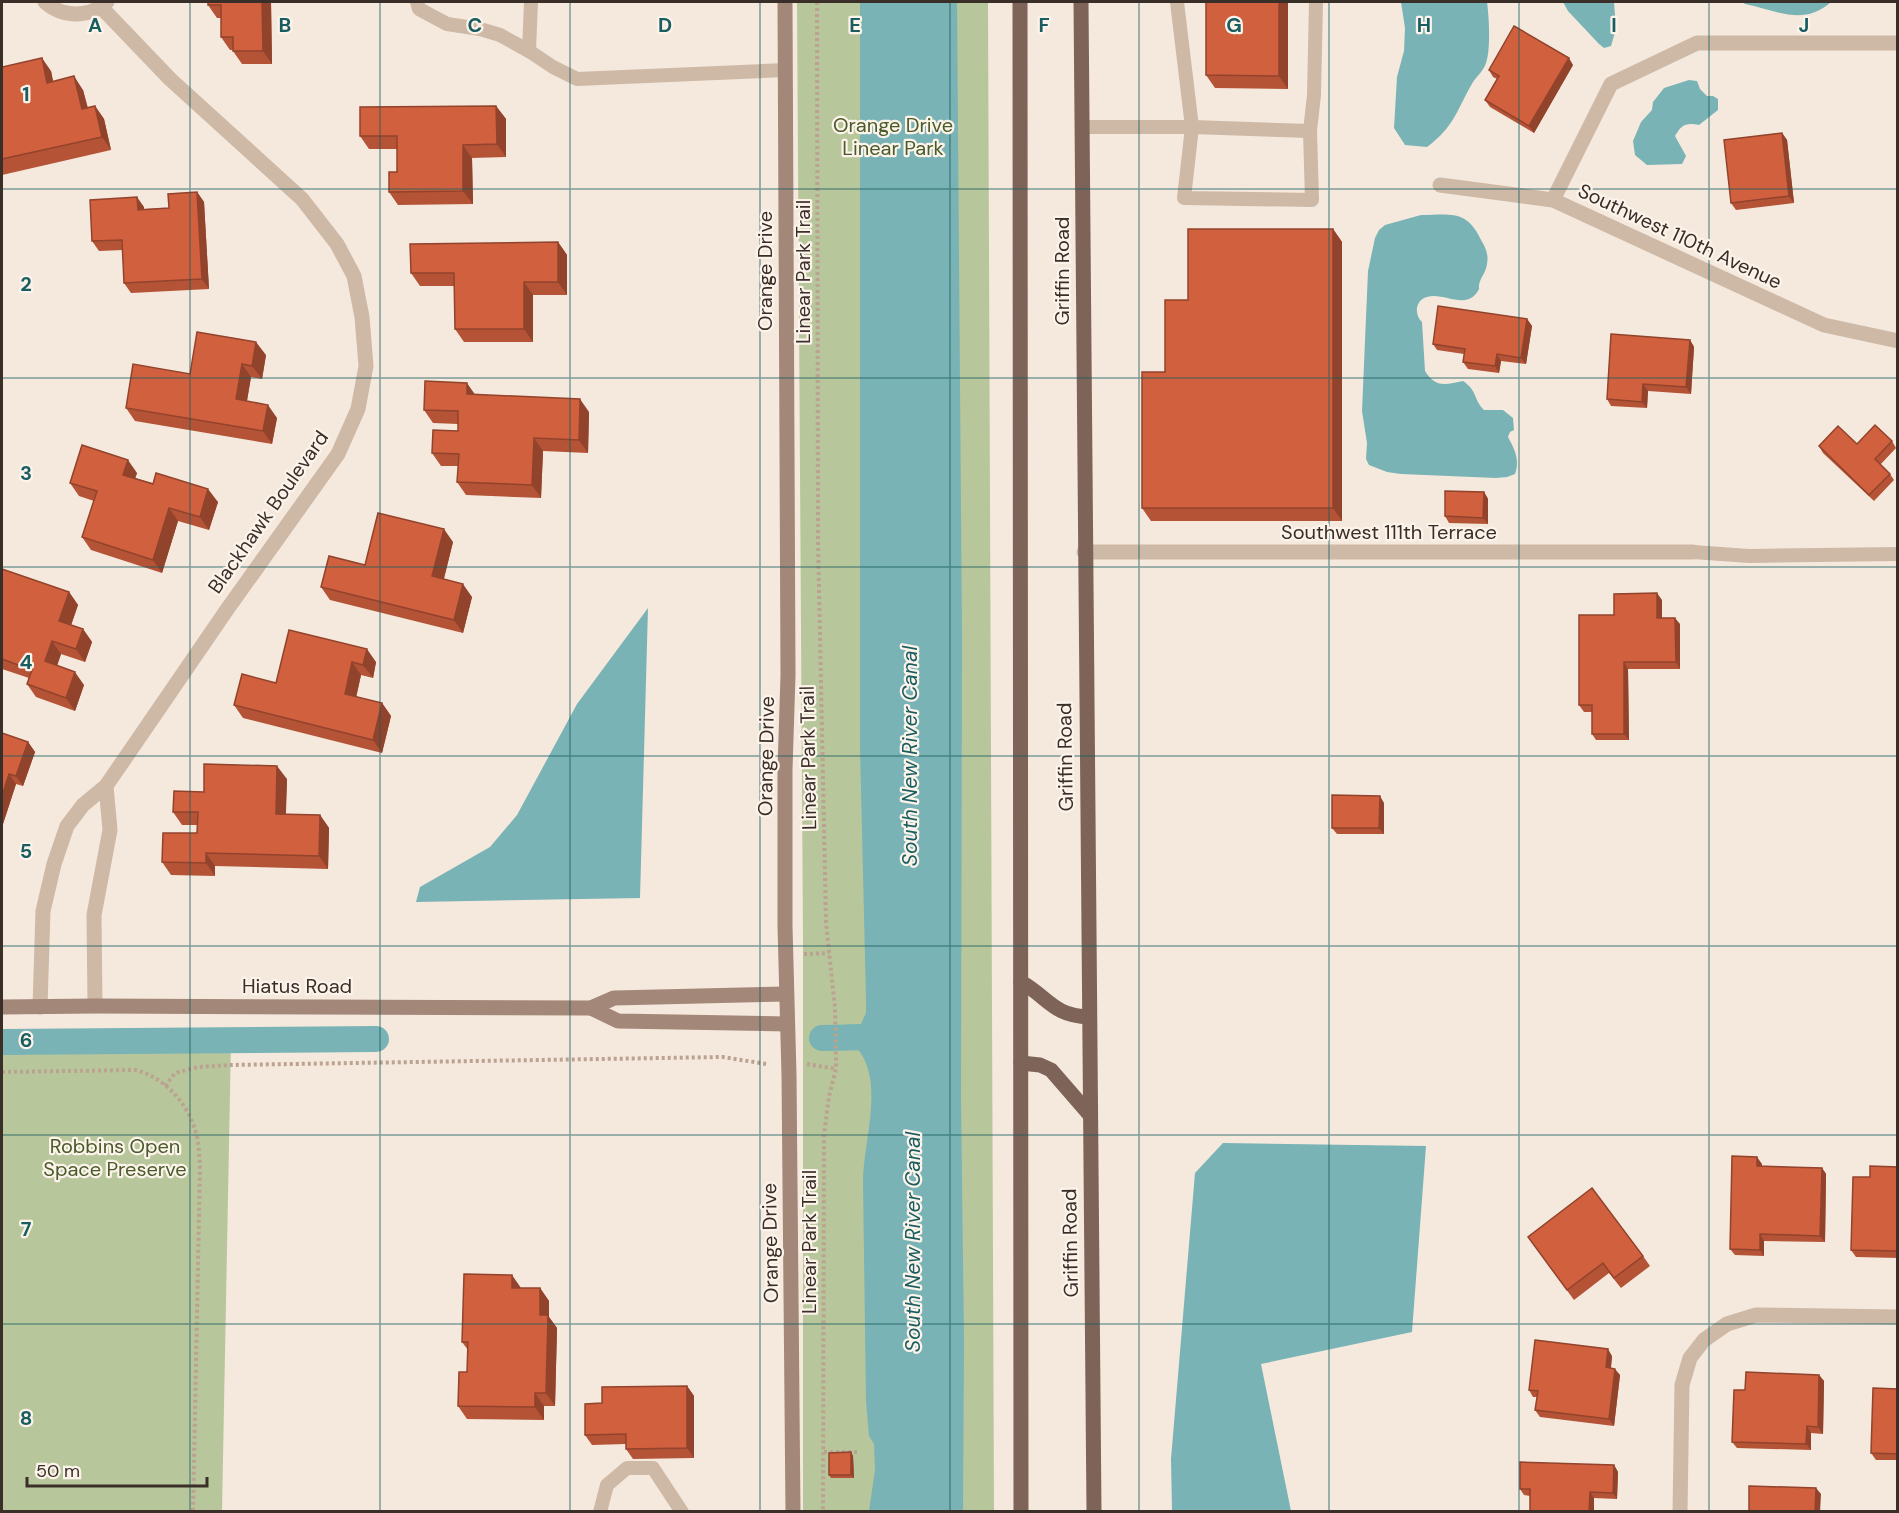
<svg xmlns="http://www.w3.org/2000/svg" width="1899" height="1513" viewBox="0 0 1899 1513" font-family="'DM Sans',sans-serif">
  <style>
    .green { fill: #b8c69b }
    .water { fill: #79b3b5 }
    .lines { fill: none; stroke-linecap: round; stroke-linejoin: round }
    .canal { stroke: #79b3b5; stroke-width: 26 }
    .path { stroke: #bba291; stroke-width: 4; stroke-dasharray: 3 3; stroke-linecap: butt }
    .lane { stroke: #ceb9a7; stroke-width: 14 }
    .street { stroke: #ceb9a7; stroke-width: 15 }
    .secondary { stroke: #a38778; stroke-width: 15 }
    .primary { stroke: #7e6458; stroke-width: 15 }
    .wall { fill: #b45336 }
    .shaded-wall { fill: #92432c }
    .building { fill: #d1603f; stroke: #92432c; stroke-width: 1.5 }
    .grid { fill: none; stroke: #195d61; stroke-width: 1.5; stroke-opacity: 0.55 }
    .labels { text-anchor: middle; stroke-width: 4.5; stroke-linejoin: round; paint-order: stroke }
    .park-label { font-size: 20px; fill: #4a5b2a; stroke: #fcf3ea }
    .street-label { font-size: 20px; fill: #3a2e28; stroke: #fcf3ea }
    .water-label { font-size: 21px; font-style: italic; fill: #195d61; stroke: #fcf3ea }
    .grid-label { font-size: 20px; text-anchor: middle; font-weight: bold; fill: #195d61; stroke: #fcf3ea; stroke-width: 4.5; stroke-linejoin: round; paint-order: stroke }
  </style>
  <rect width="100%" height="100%" fill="#f5e9dd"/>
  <!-- green -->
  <g class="green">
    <path d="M797,2H988L994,1511H803V942Z"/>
    <path d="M231,1040L222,1511H2V1043Z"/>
  </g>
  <!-- water -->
  <g class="water">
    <path d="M860,2H957L962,637L961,1099L964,1341L963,1511H869L875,1470L874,1444L869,1436L866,1401L863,1182C863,1141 886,1080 856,1047L843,1048V1025L861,1024L866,1013V999L860,748Z"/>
    <path d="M1401,2H1487C1489,16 1491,50 1486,63C1484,70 1477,76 1473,82C1456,111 1455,126 1427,147L1405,145L1394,128L1397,77L1404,51L1405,28Z"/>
    <path d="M1563,2H1614L1616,29L1611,46L1604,48L1599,44L1568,11Z"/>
    <path d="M1742,2H1831C1803,27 1776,10 1745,4Z"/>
    <path d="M1689,80L1697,81L1700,89L1707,96H1713L1718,99V110L1699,125C1686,122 1681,125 1675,136L1686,156L1682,164L1647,165L1635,155L1633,141L1641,122L1652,110L1653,102L1664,88Z"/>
    <path d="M1421,215C1449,215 1466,209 1480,238C1485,247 1489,253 1487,264C1486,274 1478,279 1479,289C1477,293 1474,297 1469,299C1456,304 1441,293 1427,297C1415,300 1414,315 1422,322L1425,371C1436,389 1447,384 1463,381C1478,391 1473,399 1484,410H1503L1513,418L1514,430L1510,432L1508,437C1515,450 1520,460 1515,474L1507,477L1496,478L1401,474L1387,472L1369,465L1366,459L1367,443L1362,411L1368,271L1375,238L1379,230L1385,225Z"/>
    <path d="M648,608L640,898L416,902L420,887L490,847L517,815L577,704Z"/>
    <path d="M1223,1143L1426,1146L1412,1332L1261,1364L1291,1511H1172L1171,1459L1195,1173Z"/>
  </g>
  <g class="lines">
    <!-- canal -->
    <g class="canal">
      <path d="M822,1038L879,1037"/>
      <path d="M2,1042L376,1039"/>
    </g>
    <!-- path -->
    <g class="path">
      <path d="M817,2L818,541L826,923L835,1008L836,1062V1069L829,1096L824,1135L823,1512"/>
      <path d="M804,954L829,953"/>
      <path d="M807,1064L836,1069"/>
      <path d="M2,1072L136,1070C165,1078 188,1103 196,1133C199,1143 199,1155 200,1166L193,1512"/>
      <path d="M165,1086L175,1073L198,1067L230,1065L723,1057L766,1064"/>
      <path d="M824,1452H857"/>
    </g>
    <!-- lane -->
    <g class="lane">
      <path d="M417,2L419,9L447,24L480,29L500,35L529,51L553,67L577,79L785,70"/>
      <path d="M1177,2L1192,127L1184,198L1312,200L1310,131L1314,95L1316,2"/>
      <path d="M529,51L531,2"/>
      <path d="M1082,127H1192L1310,131"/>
      <path d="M1693,552L1749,556L1898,554"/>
      <path d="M600,1512L607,1485L627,1468H653L682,1512"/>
    </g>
    <!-- street -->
    <g class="street">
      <path d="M45,2C63,18 89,18 107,2"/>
      <path d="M1440,185L1553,200L1824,325L1898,341"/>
      <path d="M1553,200L1611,84L1697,43H1898"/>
      <path d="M1084,552H1693"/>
      <path d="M95,1006L94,915L110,830L106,786"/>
      <path d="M40,1007L43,911L54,864L67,826L83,805L106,786L226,611L338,454L358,409L366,366L362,317L354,276L337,244L302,199L170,79L101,7"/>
      <path d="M1680,1512L1682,1385L1690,1358L1704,1340L1727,1324L1756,1315L1898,1317"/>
    </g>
    <!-- secondary -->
    <g class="secondary">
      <path d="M785,2L788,675L785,770V926L789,1075L793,1512"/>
      <path d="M2,1007L95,1006L591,1008L614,998L786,994"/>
      <path d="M591,1008L618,1021L787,1024"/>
    </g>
    <!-- primary -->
    <g class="primary">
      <path d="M1020,2L1021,1512"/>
      <path d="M1081,2L1094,1512"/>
      <path d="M1021,982C1048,997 1053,1016 1089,1017"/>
      <path d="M1021,1063L1040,1065L1051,1070L1090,1115"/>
    </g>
  </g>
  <!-- wall -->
  <g class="wall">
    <path d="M208,2H271L272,64H242L233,51V50H230L221,37V18H217L208,5Z"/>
    <path d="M1206,2H1288V89L1215,88L1206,75Z"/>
    <path d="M1573,65L1534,133L1490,107L1485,100L1497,79L1493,77L1489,70Z"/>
    <path d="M2,67L51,71L53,81L83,90L88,108L95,106L104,119L111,150L2,175Z"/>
    <path d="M496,106L506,119V157L472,158L473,204L398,205L389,192L397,172V149H369L360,136Z"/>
    <path d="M1782,133L1787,140L1794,203L1736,210L1731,203Z"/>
    <path d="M197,192L204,202L209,289L131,293L124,283L123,250L99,251L92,241L144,207V209L169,208Z"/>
    <path d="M1333,229L1342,242V521H1151L1142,508L1165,372L1188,300Z"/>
    <path d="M558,242L567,255V295H533V342H464L455,329V286H420L411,273Z"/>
    <path d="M1527,319L1532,326L1526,364L1501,361L1499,373L1468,369L1463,362L1464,354L1437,350L1433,344Z"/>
    <path d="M1690,340L1694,347L1691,394L1648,391L1647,408L1611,406L1607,399Z"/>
    <path d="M266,355L262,379L251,377L247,401L277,418L272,444L135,421L126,408L190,374Z"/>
    <path d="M475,394L589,412L588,453L543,451L541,498L466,495L457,482L458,466H441L432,453L458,431V424L433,423L424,410Z"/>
    <path d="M1892,441L1896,448L1880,465L1890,474L1894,480L1874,501L1823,453L1819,446Z"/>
    <path d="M137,473L135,478L218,502L209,530L178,521L162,573L91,550L82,537L94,501L79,496L70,483Z"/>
    <path d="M1484,492L1488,499V524L1449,523L1445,516Z"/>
    <path d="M453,542L444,579L472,597L463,633L330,600L321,587L365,565Z"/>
    <path d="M2,569L69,592L78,605L71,625L83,629L92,642L85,662L61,654L57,666L84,685L75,711L36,697L27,684L29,678L2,669Z"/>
    <path d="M1662,600V618L1680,624V669H1628L1629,740H1596L1592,734V712H1584L1579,705L1614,615Z"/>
    <path d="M289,630L376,662L373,678L361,675L356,697L382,703L391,716L382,753L243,718L234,705L276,683Z"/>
    <path d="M2,733L28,742L35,752L23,786L16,784L2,827Z"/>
    <path d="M287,779L286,814L320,815L329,828L328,869L215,866V876L171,875L162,862L197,833V825H182L173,812L204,792Z"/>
    <path d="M1384,803V834H1337L1332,828Z"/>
    <path d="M1762,1164V1166L1822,1168L1826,1174L1825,1242L1764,1241V1256L1735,1255L1730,1249Z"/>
    <path d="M1898,1167V1258L1856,1257L1851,1250L1870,1177Z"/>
    <path d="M1528,1237L1643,1256L1650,1266L1621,1288L1609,1273L1574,1300Z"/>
    <path d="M521,1288H540L549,1301V1317L557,1328L555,1406H544V1420L467,1419L458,1406L467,1372L468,1350L462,1342Z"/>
    <path d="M1612,1356L1611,1368L1620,1375L1614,1426L1540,1417L1535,1410L1537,1397H1533L1529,1390Z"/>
    <path d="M1819,1375L1824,1381L1823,1434L1811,1433V1450L1737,1448L1732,1442L1745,1390Z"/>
    <path d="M687,1386L694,1396V1458L633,1459L626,1449V1444L592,1445L585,1435L602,1403Z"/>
    <path d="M1898,1389V1460H1876L1871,1453Z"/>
    <path d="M851,1452L853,1456L854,1478H831L829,1475Z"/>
    <path d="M1614,1465L1618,1472L1617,1499L1594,1498V1512H1530V1496L1524,1495L1520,1489Z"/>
  </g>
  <!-- shaded-wall -->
  <g class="shaded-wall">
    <path d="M262,2H271L272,64L263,51Z"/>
    <path d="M1279,2H1288V89L1279,76Z"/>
    <path d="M42,58L51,71L56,96L47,83Z"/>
    <path d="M1569,58L1573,65L1534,133L1529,126Z"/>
    <path d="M74,76L83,90L91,122L82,109Z"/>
    <path d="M95,106L104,119L111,150L102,137Z"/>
    <path d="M496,106L506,119V157L497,144Z"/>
    <path d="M1782,133L1787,140L1794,203L1789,196Z"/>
    <path d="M463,145L472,158L473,204L463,191Z"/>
    <path d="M197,192L204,202L209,289L202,279Z"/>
    <path d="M137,197L144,207L145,220L138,210Z"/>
    <path d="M1333,229L1342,242V521L1333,508Z"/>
    <path d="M558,242L567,255V295L558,282Z"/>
    <path d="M524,282L533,295V342L524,329Z"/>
    <path d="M1527,319L1532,326L1526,364L1521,358Z"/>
    <path d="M1690,340L1694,347L1691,394L1686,387Z"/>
    <path d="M256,342L266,355L262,379L252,366Z"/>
    <path d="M1497,354L1501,361L1499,373L1495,366Z"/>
    <path d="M242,364L251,377L245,412L236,399Z"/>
    <path d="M467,383L476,396L467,394Z"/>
    <path d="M1643,384L1648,391L1647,408L1642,402Z"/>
    <path d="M580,399L589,412L588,453L579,440Z"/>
    <path d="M268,405L277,418L272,444L263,431Z"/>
    <path d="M534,438L543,451L541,498L532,485Z"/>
    <path d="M128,460L137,473L132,488L123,475Z"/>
    <path d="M208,489L218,502L209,530L200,517Z"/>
    <path d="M1484,492L1488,499V524L1483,518Z"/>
    <path d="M169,508L178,521L162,573L153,560Z"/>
    <path d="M444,529L453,542L441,589L432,576Z"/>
    <path d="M463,584L472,597L463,633L454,620Z"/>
    <path d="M69,592L78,605L68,634L59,621Z"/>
    <path d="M1657,593L1662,600V624L1657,618Z"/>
    <path d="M1675,618L1680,624V669L1676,662Z"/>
    <path d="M83,629L92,642L85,662L76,649Z"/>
    <path d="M52,641L61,654L54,674L45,661Z"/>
    <path d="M367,649L376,662L373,678L363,665Z"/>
    <path d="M352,662L361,675L354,707L345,694Z"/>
    <path d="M1624,662L1628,669L1629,740L1624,734Z"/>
    <path d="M75,672L84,685L75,711L66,698Z"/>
    <path d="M382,703L391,716L382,753L373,740Z"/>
    <path d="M28,742L35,752L23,786L16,776Z"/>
    <path d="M277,766L287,779L285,827L276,814Z"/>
    <path d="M9,774L16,784L2,827V796Z"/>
    <path d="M1380,796L1384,803V834L1379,828Z"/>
    <path d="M320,815L329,828L328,869L319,856Z"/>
    <path d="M206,853L215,866V876L206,863Z"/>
    <path d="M1757,1157L1762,1164V1173L1757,1166Z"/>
    <path d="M1822,1168L1826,1174L1825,1242L1820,1236Z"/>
    <path d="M1760,1234L1764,1241V1256L1760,1250Z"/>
    <path d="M512,1275L521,1288H512Z"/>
    <path d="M540,1288L549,1301V1317L557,1328L555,1406L546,1393L540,1315Z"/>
    <path d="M1608,1349L1612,1356L1610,1374L1606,1367Z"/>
    <path d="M1615,1369L1620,1375L1614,1426L1609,1419Z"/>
    <path d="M1819,1375L1824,1381L1823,1434L1818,1427Z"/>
    <path d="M687,1386L694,1396V1458L687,1448Z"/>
    <path d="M535,1393L544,1406V1420L535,1407Z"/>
    <path d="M1807,1426L1811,1433V1450L1806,1444Z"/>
    <path d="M851,1452L853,1456L854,1478L851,1475Z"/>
    <path d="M1614,1465L1618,1472L1617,1499L1613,1493Z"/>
    <path d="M1816,1488L1821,1494L1820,1512H1815Z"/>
    <path d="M1590,1492L1594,1498V1512H1589Z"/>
  </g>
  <!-- building -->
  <g class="building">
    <path d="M208,2H262L263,51H233V37H221V5H208Z"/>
    <path d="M1206,2H1279V76L1206,75Z"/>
    <path d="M1514,26L1569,58L1529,126L1485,100L1499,76L1489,70Z"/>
    <path d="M42,58L47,83L74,76L82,109L95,106L102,137L2,159V67Z"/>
    <path d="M496,106L497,144L463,145V191L389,192V172H397V136H360V107Z"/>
    <path d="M1782,133L1789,196L1731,203L1724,140Z"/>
    <path d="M197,192L202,279L124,283L122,240L92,241L90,200L137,197L138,210L169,208L168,194Z"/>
    <path d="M1188,229H1333V508H1142V372H1165V300H1188Z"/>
    <path d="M558,242V282H524V329H455L454,273H411L410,244Z"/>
    <path d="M1438,306L1527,319L1521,358L1497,354L1495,366L1463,362L1465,349L1433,344Z"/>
    <path d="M197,332L256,342L252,366L242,364L236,399L268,405L263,431L126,408L133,364L190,374Z"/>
    <path d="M1611,334L1690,340L1686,387L1643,384L1642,402L1607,399Z"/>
    <path d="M425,381L467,383V394L580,399L579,440L534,438L532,485L457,482L459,454L432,453L433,430L458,431V411L424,410Z"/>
    <path d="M1875,425L1892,441L1875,459L1890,474L1869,495L1819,446L1838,426L1857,444Z"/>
    <path d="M82,445L128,460L123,475L153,484L156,473L208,489L200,517L169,508L153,560L82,537L97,491L70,483Z"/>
    <path d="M1445,491L1484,492L1483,518L1445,516Z"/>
    <path d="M378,513L444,529L432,576L463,584L454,620L321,587L329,556L365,565Z"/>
    <path d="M2,569L69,592L59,621L83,629L76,649L52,641L45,661L75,672L66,698L27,684L32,670L2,659Z"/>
    <path d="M1657,593V618H1675L1676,662H1624V734H1592V705H1579V615H1614V594Z"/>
    <path d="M289,630L367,649L363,665L352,662L345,694L382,703L373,740L234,705L242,674L276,683Z"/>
    <path d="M2,733L28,742L16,776L9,774L2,796Z"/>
    <path d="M204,764L277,766L276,814L320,815L319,856L206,853V863L162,862L163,833H197L198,812H173L174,791L204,792Z"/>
    <path d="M1332,795L1380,796L1379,828H1332Z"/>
    <path d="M1732,1156L1757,1157V1166L1822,1168L1820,1236L1760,1234V1250L1730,1249Z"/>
    <path d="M1870,1166L1898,1167V1251L1851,1250L1853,1177H1870Z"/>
    <path d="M1592,1188L1643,1256L1614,1278L1603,1263L1567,1290L1528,1237Z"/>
    <path d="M464,1274L512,1275V1288H540V1315H548L546,1393H535V1407L458,1406L459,1372H467L468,1342H462Z"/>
    <path d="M1535,1340L1608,1349L1606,1367L1615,1369L1609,1419L1535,1410L1538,1391L1529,1390Z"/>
    <path d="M1746,1372L1819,1375L1818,1427L1807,1426L1806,1444L1732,1442L1734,1390H1745Z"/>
    <path d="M687,1386V1448L626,1449V1434L585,1435V1404L602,1403V1387Z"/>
    <path d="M1873,1388L1898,1389V1454L1871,1453Z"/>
    <path d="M851,1452V1475H829V1453Z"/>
    <path d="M1520,1462L1614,1465L1613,1493L1590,1492L1589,1512H1530V1489H1520Z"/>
    <path d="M1749,1486L1816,1488L1815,1512H1749Z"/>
  </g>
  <!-- grid -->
  <path class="grid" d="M190,2V1512M380,2V1512M570,2V1512M760,2V1512M950,2V1512M1139,2V1512M1329,2V1512M1519,2V1512M1709,2V1512M2,189H1898M2,378H1898M2,567H1898M2,756H1898M2,946H1898M2,1135H1898M2,1324H1898"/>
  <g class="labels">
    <!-- park labels -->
    <g class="park-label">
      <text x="893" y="132">Orange Drive<tspan x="893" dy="23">Linear Park</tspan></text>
      <text x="115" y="1153">Robbins Open<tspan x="115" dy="23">Space Preserve</tspan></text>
    </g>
    <!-- street labels -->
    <g class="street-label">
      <text transform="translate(1680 236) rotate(25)" y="7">Southwest 110th Avenue</text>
      <text transform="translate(765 271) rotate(-90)" y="7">Orange Drive</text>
      <text transform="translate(1062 271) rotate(-90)" y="7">Griffin Road</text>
      <text transform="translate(803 272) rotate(-90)" y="7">Linear Park Trail</text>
      <text transform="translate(268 512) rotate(-55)" y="7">Blackhawk Boulevard</text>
      <text x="1389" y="539">Southwest 111th Terrace</text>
      <text transform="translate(766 756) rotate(-89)" y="7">Orange Drive</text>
      <text transform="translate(1065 757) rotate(-91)" y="7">Griffin Road</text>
      <text transform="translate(808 758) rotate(-91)" y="7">Linear Park Trail</text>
      <text x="297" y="993">Hiatus Road</text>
      <text transform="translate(809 1242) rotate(-90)" y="7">Linear Park Trail</text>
      <text transform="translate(770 1243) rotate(-91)" y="7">Orange Drive</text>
      <text transform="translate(1070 1243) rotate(-91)" y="7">Griffin Road</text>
    </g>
    <!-- water labels -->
    <g class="water-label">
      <text transform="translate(910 756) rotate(-90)" y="7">South New River Canal</text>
      <text transform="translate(913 1242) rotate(-90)" y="7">South New River Canal</text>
    </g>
  </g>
  <g class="grid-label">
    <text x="95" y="32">A</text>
    <text x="285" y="32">B</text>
    <text x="475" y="32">C</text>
    <text x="665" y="32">D</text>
    <text x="855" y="32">E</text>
    <text x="1044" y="32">F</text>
    <text x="1234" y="32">G</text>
    <text x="1424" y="32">H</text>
    <text x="1614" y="32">I</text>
    <text x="1804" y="32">J</text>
    <text x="26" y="101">1</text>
    <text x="26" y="291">2</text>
    <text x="26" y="480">3</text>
    <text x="26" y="669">4</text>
    <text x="26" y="858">5</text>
    <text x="26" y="1047">6</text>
    <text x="26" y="1236">7</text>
    <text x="26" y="1425">8</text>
  </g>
  <!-- border -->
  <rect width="1899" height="1513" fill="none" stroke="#3a2e28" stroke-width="6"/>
  <!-- scale -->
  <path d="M27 1477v9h180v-9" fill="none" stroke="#3a2e28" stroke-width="3"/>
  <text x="36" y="1477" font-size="18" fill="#3a2e28" stroke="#fcf3ea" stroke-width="4.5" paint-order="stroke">50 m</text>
</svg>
